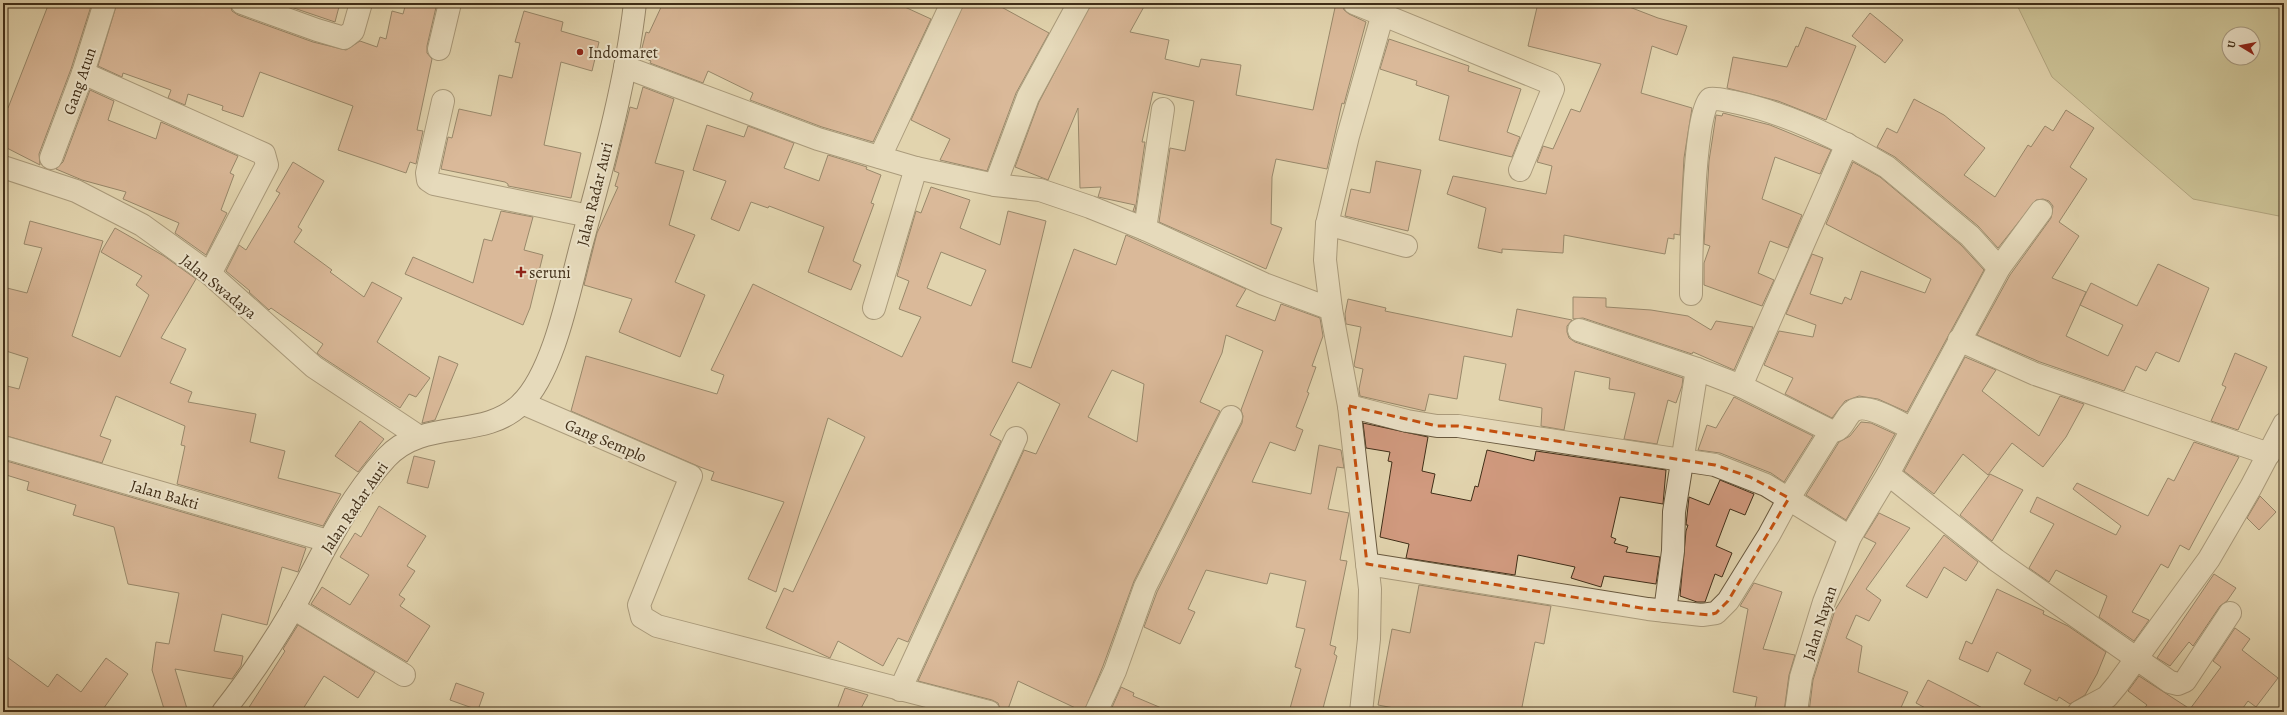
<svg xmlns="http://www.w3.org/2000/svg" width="2287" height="715" viewBox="0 0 2287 715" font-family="Alegreya,serif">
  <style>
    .green { fill: #babb85; stroke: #7d744e; fill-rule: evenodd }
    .building { fill: #d19a7f; stroke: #402e18; fill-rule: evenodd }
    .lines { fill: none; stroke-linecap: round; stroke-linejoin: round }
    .minor-casing { stroke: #68583e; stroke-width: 24 }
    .tertiary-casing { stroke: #68583e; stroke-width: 24 }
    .secondary-casing { stroke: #402e18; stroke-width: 24 }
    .minor { stroke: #ece3ca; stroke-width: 22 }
    .tertiary { stroke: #ece3ca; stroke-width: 22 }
    .secondary { stroke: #ece3ca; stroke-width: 22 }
    .marked { fill: none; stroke: #c6500e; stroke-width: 3; stroke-dasharray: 8 5; stroke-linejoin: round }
    .poi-dot { fill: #8f2418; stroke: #ece3ca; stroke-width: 1.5 }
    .labels { text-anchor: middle; stroke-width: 4; stroke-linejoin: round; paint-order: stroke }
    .poi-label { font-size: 16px; fill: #402e18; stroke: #ece3ca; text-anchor: start }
    .street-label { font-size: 16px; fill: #402e18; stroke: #ece3ca }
  </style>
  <rect width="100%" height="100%" fill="#e2d4ae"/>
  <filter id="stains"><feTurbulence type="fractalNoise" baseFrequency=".005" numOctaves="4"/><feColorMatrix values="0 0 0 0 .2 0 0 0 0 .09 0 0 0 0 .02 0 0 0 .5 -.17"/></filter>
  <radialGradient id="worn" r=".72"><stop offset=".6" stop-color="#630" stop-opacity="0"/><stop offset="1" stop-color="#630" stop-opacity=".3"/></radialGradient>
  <!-- green -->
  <path class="green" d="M2016,3H2284V217L2193,199L2052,77ZM2229,34H2253V58H2229Z"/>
  <!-- building -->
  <g class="building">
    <path d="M49,3H92L71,69L39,154L40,165L3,146V105L8,108Z"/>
    <path d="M117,3H230L232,11L238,15L313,42L346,50L360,41L377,47L380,37L386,39L392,11L403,14L406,3H437L427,46V53L432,59L417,130L423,131L416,164L410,162L406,173L338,150L353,106L260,72L243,117L222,110L223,106L188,94L185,105L168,98L171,90L123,73L122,77L98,66Z"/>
    <path d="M279,3H340L335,22Z"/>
    <path d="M663,3H896L931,19L873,142L822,127L750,100L753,93L708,71L703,83L650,63L651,61L640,56L646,32L649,33Z"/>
    <path d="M964,3H994L1049,33L1016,93L987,171L940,160L950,139L911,120Z"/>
    <path d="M1091,3H1146L1130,32L1169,40L1165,59L1199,67L1201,59L1241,65L1236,95L1313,110L1336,3H1342L1344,10L1349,14L1366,22L1344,104L1342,103L1327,169L1276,159L1272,177L1271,224L1282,228L1266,269L1159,222L1170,148L1185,151L1194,101L1153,92L1142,142H1145L1135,212L1133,211L1135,205L1098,197L1101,187L1080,188L1078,108L1048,180L1015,167L1039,102Z"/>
    <path d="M1538,3H1619L1658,18L1687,26L1677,55L1652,46L1641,93L1692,108L1684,158L1680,235L1674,234V239L1668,238L1665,254L1564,235L1563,253L1502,249V253L1478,248L1486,208L1447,194L1453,176L1546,194L1552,166L1537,162L1543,146L1553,149L1571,109L1580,112L1601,64L1528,46Z"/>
    <path d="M524,11L563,22L561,31L599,42L592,71L561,62L544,145L581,153L571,198L508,186V184L505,182L441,169L448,137L452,138L459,109L491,116L499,75L512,78L520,43L515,42Z"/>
    <path d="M1870,13L1903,40L1885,63L1852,36Z"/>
    <path d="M1806,27L1856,46L1826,120L1778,101L1727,88L1733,57L1787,67L1796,46L1798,47Z"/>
    <path d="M1389,39L1469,66L1468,71L1521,89L1507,132L1520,137L1512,157L1439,140L1449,96L1416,85L1417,81L1380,69Z"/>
    <path d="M643,87L674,99L655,163L684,171L669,225L695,235L675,282L705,295L680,357L619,332L632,299L584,285L597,233L618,187L615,186L619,173L614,171L630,107L637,109Z"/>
    <path d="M90,90L114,101L108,120L156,139L161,122L238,156L230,173L234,175L221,210L227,213L206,255L175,233L179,223L123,199L126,192L82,180L56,169L63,162Z"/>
    <path d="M1914,99L1944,115L1985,148L1964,175L1995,197L2028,145L2031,147L2045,126L2053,131L2066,110L2094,128L2070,167L2087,179L2059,222L2079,236L2052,278L2086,292L2066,336L2108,356L2123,325L2080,305L2091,283L2137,306L2158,264L2209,288L2179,362L2156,352L2146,371L2136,366L2124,391L2040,362L1977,335L2010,275L2051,218L2053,206L2049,201L2043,199L2036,200L1998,248L1978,226L1895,157L1877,147L1887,128L1897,133Z"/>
    <path d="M1723,113L1770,125L1831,150L1820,174L1775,157L1762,199L1802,215L1788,248L1770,241L1758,273L1774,280L1762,306L1704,285V263L1710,246L1704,244L1709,161L1716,115L1722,116Z"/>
    <path d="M707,125L744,137L748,126L794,143L784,168L819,181L828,155L867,167L866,169L881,175L871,203L874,204L853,261L861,265L851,290L808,272L824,227L769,206L768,208L751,202L739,231L711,219L726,181L693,170Z"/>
    <path d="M1376,161L1421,170L1408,231L1345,216L1351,189L1370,193Z"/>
    <path d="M293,162L324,181L298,227L302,230L294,242L332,270L330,272L364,297L372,282L402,298L377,342L430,378L416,397L409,394L400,408L322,357L317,353L323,344L271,308L269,310L249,292L250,291L226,271L239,245L246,250L280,193L276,191Z"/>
    <path d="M1853,162L1880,177L1961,245L1984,270L1907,412L1878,399L1859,396L1845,401L1832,418L1785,394L1793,378L1764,365L1779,331L1813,337L1816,325L1786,314L1812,254L1823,258L1810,294L1842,304L1845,297L1851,300L1861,271L1925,293L1931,279L1826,224Z"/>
    <path d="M931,187L970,200L960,228L1000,245L1008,211L1046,221L1012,362L1031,368L1074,249L1116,265L1126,235L1246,289L1236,306L1275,321L1281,304L1320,318L1323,336L1312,366L1316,367L1307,392L1309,393L1296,427L1303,430L1295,451L1270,442L1252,482L1311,494L1319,445L1341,450L1344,468L1337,467L1328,509L1349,513L1340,560L1347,561L1330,645L1336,647L1334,654L1337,656L1322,712H1289L1301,669L1295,667L1305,629L1296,627L1306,581L1270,573L1267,584L1206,570L1188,609L1195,612L1180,644L1144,627L1157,592L1242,423L1243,416L1241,410L1263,351L1226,335L1222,353L1200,402L1220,411L1134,581L1103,666L1084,712L1018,681L1007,712H1001L998,703L992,700L918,681L1024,450L1036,454L1060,404L1018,382L990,435L1001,441L908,642L898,638L883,666L838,641L830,658L766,628L784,588L793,592L865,437L828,418L776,592L748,579L784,502L711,480L714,472L700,467L571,411L586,356L717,394L724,375L711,370L753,284L902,357L921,317L899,309L909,281L897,276L916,211L921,213ZM941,252L986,270L971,306L927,288ZM1112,370L1144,384L1137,442L1088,417Z"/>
    <path d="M501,211L533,217L524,250L543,255L530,308L523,325L405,274L413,257L473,283L484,239L492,241Z"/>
    <path d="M30,221L103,241L72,336L120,357L149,295L136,285L142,276L101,252L115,228L164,256L196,279L161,338L186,349L170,383L192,392L188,402L256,414L250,442L285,451L278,478L341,494L323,526L177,484L185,446L181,445L185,426L116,396L100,436L111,440L102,463L3,435V385L19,389L28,358L3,350V287L27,293L42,248L24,244Z"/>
    <path d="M1573,297L1606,298V307L1651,310L1688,316L1711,330L1716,321L1753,327L1734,370L1693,352L1692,354L1583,318L1573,319Z"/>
    <path d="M1348,299L1386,308L1385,311L1512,337L1517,309L1572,320L1567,326V332L1569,338L1575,342L1683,378L1682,386L1676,403L1668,400L1657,444L1624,439L1635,393L1609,389L1610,378L1575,371L1564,430L1541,426L1542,408L1499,400L1506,364L1464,356L1457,399L1429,394L1425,411L1360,396L1359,389L1363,369L1355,367L1354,365L1361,327L1346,324L1345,314Z"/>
    <path d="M2235,353L2267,367L2238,430L2211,421L2226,387L2222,385Z"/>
    <path d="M439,356L458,364L435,420L422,423Z"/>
    <path d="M1965,357L1996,370L1982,391L2039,436L2060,396L2084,404L2066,437L2043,467L2012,443L1988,475L1963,454L1934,494L1904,471Z"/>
    <path d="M1734,397L1813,436L1784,482L1771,473L1720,453L1698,450L1707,425L1716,428Z"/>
    <path d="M360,421L384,439L358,472L335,456Z"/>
    <path d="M1861,422L1871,423L1895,434L1846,520L1806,495L1839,442L1850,436Z"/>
    <path d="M1363,423L1428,437L1422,471L1435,474L1431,493L1471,501L1475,486L1478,487L1487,450L1534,461L1536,451L1666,470L1663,504L1620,497L1611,537L1616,539L1614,543L1628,547L1626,552L1660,557L1656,584L1604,576L1601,587L1571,578L1575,567L1518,555L1515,575L1406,558L1409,544L1380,537L1392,462L1388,461L1390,452L1366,448Z"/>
    <path d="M2194,442L2239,457L2189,550L2180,545L2168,568L2161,564L2132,612L2149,620L2134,641L2099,617L2107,596L2056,570L2049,582L2029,568L2054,524L2030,512L2037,497L2116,535L2121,526L2073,489L2077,483L2148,516L2168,478L2174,481Z"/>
    <path d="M414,456L435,461L428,488L407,483Z"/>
    <path d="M3,460L306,548L298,572L282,567L267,625L222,614L214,651L243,656L241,666L232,679L175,669L188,712H165L152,670L156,642L169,644L179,593L128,584L114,527L73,515L76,505L27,490L29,482L3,474Z"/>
    <path d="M1990,474L2023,490L1992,541L1960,515Z"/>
    <path d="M1720,480L1754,494L1745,515L1730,509L1716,546L1732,553L1722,577L1715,574L1705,602H1697L1680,596L1686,531L1688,525H1686L1689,497L1709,505Z"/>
    <path d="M2260,496L2276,512L2259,530L2247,518Z"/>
    <path d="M379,506L426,536L407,566L415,571L399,595L405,599L400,606L430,626L407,662L311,604L322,587L350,605L369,575L340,557L355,533L361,537Z"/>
    <path d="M1879,513L1910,528L1866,589L1881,600L1869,621L1856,615L1846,638L1862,646L1858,672L1908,692L1899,712H1809L1813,680L1835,610L1876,543L1864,537Z"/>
    <path d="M1944,535L1978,562L1966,581L1944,567L1927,598L1906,586Z"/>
    <path d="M2214,574L2236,588L2227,601L2220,606L2193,646L2189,642L2170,666L2157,658Z"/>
    <path d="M1754,583L1782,592L1763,649L1795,655L1789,675L1784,712H1754L1757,697L1733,692L1748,609L1740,606Z"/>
    <path d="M1419,585L1551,606L1544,644L1535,642L1521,712H1415L1378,705L1392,629L1410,633Z"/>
    <path d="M1997,589L2044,611L2043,614L2068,626L2106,652L2097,674L2085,695L2070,704L2059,697L2057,701L2024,684L2031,670L1997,652L1988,672L1959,659L1966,641L1972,644Z"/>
    <path d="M298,625L375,672L358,698L324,676L301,712H246L285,651L283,649Z"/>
    <path d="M2235,628L2250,639L2242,650L2278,678L2256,707L2248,701L2240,712H2141L2147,705L2128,691L2139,676L2190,709L2221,667L2213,661Z"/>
    <path d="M3,654L48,687L57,674L81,692L106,658L128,674L101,712H3Z"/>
    <path d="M1928,680L1954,693L1990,712H1933L1916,703Z"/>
    <path d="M456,683L484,693L478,710L450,700Z"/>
    <path d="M1121,687L1134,693L1133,696L1171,712H1110Z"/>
    <path d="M845,688L868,695L859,712H836Z"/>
  </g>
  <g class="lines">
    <defs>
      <g id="minor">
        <path d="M242,3L317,30L344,38L353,31L361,3"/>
        <path d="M1354,3L1550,83L1553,89L1520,170"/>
        <path d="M439,49L450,3"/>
        <path d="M83,73L264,154L267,165L210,274"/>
        <path d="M443,101L427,173L428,180L434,184L589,216"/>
        <path d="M1847,144L1741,386L1831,431C1843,432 1845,416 1853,411C1866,402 1900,423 1912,429"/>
        <path d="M880,157L952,3"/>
        <path d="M51,158L83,73L105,3"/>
        <path d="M3,167L76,191L142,225L210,274L314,367L418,436"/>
        <path d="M995,185L1028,97L1079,3"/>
        <path d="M1327,224L1406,246"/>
        <path d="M1145,229L1163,109"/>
        <path d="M1691,294C1691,264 1693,115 1710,99C1718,98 1727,101 1734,102C1788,113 1840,139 1887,167L1970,236L1999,268"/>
        <path d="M874,308L916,168"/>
        <path d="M1331,309L1325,260L1327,224L1348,136L1386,3"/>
        <path d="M1579,330L1697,369"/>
        <path d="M1959,340L2035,374L2269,454"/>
        <path d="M522,403L691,476L639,605L642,617L657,626L989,712"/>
        <path d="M1349,406L1407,421L1437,426H1458L1715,465L1766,485L1850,537"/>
        <path d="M3,447L328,541"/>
        <path d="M1888,474L1996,560L2170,682L2178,684L2185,681L2230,613"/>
        <path d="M1367,564L1648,609L1702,615L1716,613L1728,601L1769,535L1789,498L1831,431"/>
        <path d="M293,608L404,675"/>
        <path d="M1665,611L1673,551L1674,512L1697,369L1741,386"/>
        <path d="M900,690L1016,438"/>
        <path d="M1096,712L1115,671L1145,587L1231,417"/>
        <path d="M1796,712L1801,677L1824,602L1850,537L1888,474L1999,268L2041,211"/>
        <path d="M2079,712L2107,697L2117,685L2209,559L2251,487L2284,424"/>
      </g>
      <path id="tertiary" d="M625,67L818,139L916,168L995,185L1040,190L1090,207L1145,229L1264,284L1331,309L1349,406L1370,589L1369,639L1361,712"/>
      <path id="secondary" d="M223,712C249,679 273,643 294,607C321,556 346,502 386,458C424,417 483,441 521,404C554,372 569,291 581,246C602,168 626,83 635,3"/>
    </defs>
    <!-- minor casing -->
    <use href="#minor" class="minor-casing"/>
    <!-- tertiary casing -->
    <use href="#tertiary" class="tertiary-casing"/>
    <!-- secondary casing -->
    <use href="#secondary" class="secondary-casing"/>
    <!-- minor -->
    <use href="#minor" class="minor"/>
    <!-- tertiary -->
    <use href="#tertiary" class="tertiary"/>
    <!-- secondary -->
    <use href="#secondary" class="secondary"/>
  </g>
  <!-- marked area -->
  <path d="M0 0H2287V715H0ZM1349,406L1437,426H1458L1715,465L1750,477L1789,498L1728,601L1716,613L1709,615L1648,609L1367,564Z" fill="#e2d4ae" fill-opacity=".55" fill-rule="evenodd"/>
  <path class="marked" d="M1349,406L1437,426H1458L1715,465L1750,477L1789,498L1728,601L1716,613L1709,615L1648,609L1367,564Z"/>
  <!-- markers -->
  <g class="poi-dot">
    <circle cx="580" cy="52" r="4"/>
    <path d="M519 266h4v4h4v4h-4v4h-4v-4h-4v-4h4z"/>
  </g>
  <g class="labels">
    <!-- poi labels -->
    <g class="poi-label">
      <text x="588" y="58">Indomaret</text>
      <text x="529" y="278">seruni</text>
    </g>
    <!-- street labels -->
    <g class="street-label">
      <text transform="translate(79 81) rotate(-71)" y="6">Gang Atun</text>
      <text transform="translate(594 194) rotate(-76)" y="6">Jalan Radar Auri</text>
      <text transform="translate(219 286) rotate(39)" y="6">Jalan Swadaya</text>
      <text transform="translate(606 440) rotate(23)" y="6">Gang Semplo</text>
      <text transform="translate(165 494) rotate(16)" y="6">Jalan Bakti</text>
      <text transform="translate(354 507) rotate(-56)" y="6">Jalan Radar Auri</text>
      <text transform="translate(1819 623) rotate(-72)" y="6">Jalan Nayan</text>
    </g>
  </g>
  <!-- margin -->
  <rect width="2287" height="715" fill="none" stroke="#e2d4ae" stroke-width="16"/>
  <rect x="4" y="4" width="2279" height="707" fill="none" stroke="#402e18" stroke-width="2"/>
  <rect x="8" y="8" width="2271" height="699" fill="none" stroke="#402e18"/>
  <!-- north arrow -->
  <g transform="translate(2241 46) rotate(280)"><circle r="19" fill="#ece3ca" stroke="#a79b83"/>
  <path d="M0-3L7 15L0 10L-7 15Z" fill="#8f2418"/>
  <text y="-6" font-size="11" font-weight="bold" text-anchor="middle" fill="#402e18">U</text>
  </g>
  <rect width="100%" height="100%" filter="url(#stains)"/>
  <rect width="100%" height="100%" fill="url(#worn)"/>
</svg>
